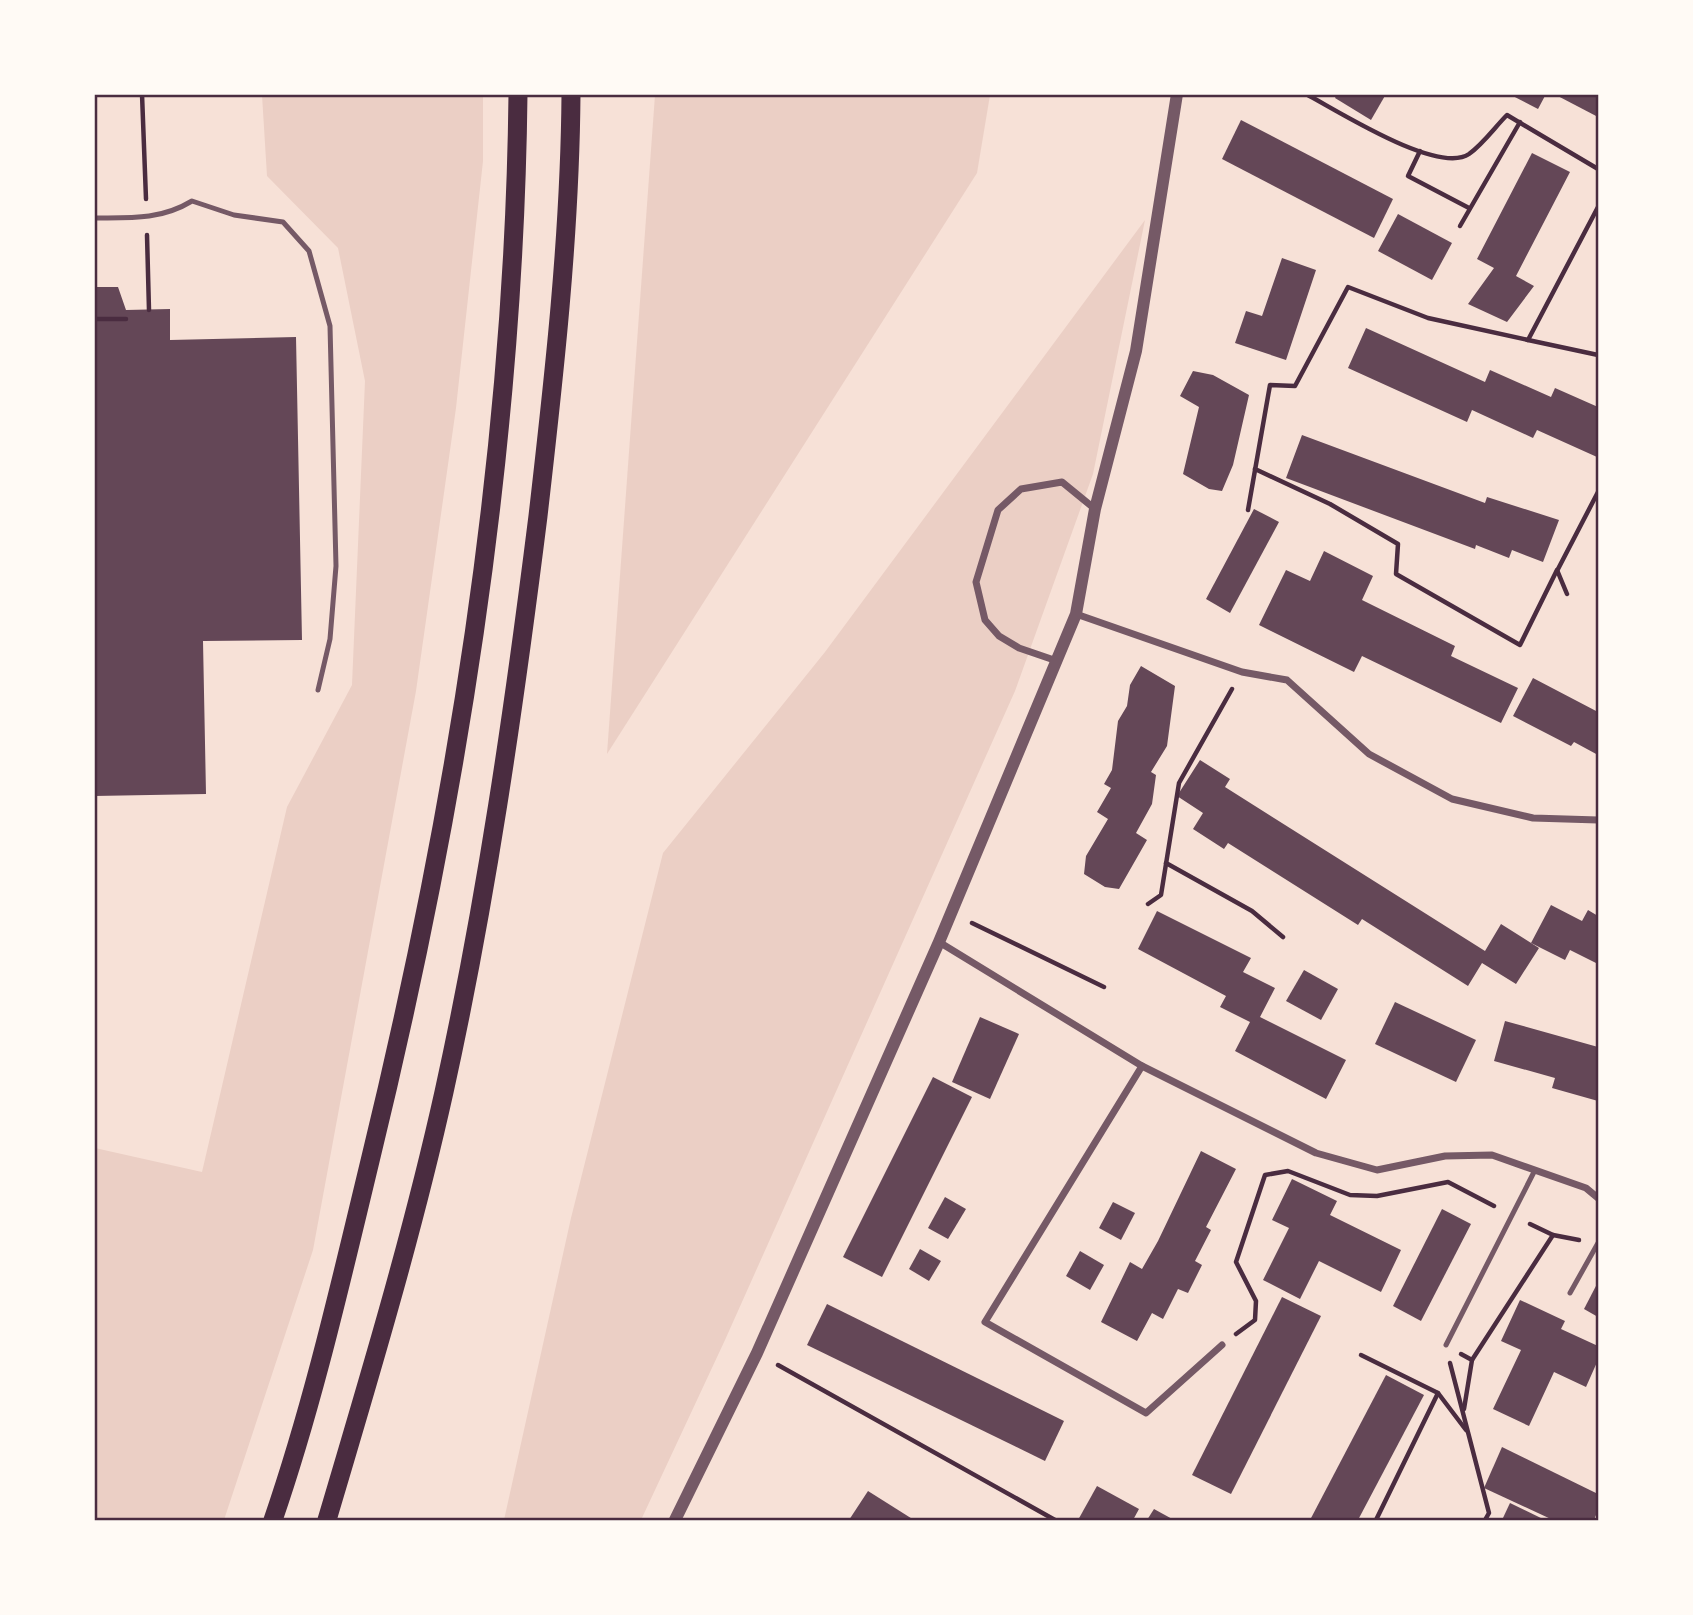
<svg xmlns="http://www.w3.org/2000/svg" width="1693" height="1615" viewBox="0 0 1693 1615" font-family="'Public Sans',sans-serif">
  <style>
    .green { fill: #ebcfc5 }
    .building { fill: #644757 }
    .lines { fill: none; stroke-linecap: round; stroke-linejoin: round }
    .path { stroke: #4a2c40; stroke-width: 4.5 }
    .service { stroke: #755966; stroke-width: 5 }
    .minor { stroke: #755966; stroke-width: 7 }
    .tertiary { stroke: #755966; stroke-width: 12 }
    .trunk { stroke: #4a2c40; stroke-width: 19 }
    .neatline { fill: none; stroke: #4a2c40; stroke-width: 2.5 }
  </style>
  <rect width="100%" height="100%" fill="#f7e1d7"/>
  <!-- green -->
  <g class="green">
    <path d="M262,95H483V161L456,408L416,691L313,1250L224,1520H95V1148L202,1172L287,807L352,685L365,381L338,248L267,176Z"/>
    <path d="M655,95H990L977,173L607,754Z"/>
    <path d="M1145,220L1093,474L1015,691L725,1340L641,1520H504L571,1218L663,853L825,652Z"/>
  </g>
  <!-- building -->
  <g class="building">
    <path d="M1337,94H1386L1371,120L1335,98Z"/>
    <path d="M1509,94H1546L1538,109Z"/>
    <path d="M1554,94H1598V117Z"/>
    <path d="M1241,120L1393,199L1374,238L1222,159Z"/>
    <path d="M1532,153L1570,172L1516,276L1534,286L1507,322L1468,304L1494,268L1477,259Z"/>
    <path d="M1398,214L1452,243L1432,280L1378,251Z"/>
    <path d="M1282,258L1316,270L1286,360L1235,343L1246,311L1262,316Z"/>
    <path d="M94,287H118L126,310L170,309V340L296,337L302,640L203,641L206,794L94,796Z"/>
    <path d="M1366,328L1485,382L1490,370L1551,397L1555,388L1598,407L1597,457L1537,430L1533,438L1472,410L1467,422L1348,368Z"/>
    <path d="M1193,371L1213,375L1249,395L1233,465L1222,491L1209,489L1183,474L1199,407L1180,396Z"/>
    <path d="M1302,435L1485,503L1487,497L1559,520L1543,562L1512,550L1509,558L1476,545L1475,549L1286,478Z"/>
    <path d="M1254,509L1279,522L1230,613L1206,599Z"/>
    <path d="M1324,551L1373,576L1362,600L1455,646L1451,656L1518,688L1501,723L1362,656L1354,672L1259,625L1286,570L1310,581Z"/>
    <path d="M1141,666L1175,686L1167,746L1151,772L1156,775L1152,804L1136,833L1147,840L1119,889L1105,887L1084,874L1086,856L1108,819L1097,812L1111,788L1104,784L1112,770L1118,721L1127,706L1130,685Z"/>
    <path d="M1533,678L1598,712V755L1574,742L1571,746L1513,716Z"/>
    <path d="M1200,760L1230,779L1225,787L1485,951L1501,924L1539,948L1516,984L1482,963L1468,986L1362,919L1358,925L1228,843L1224,849L1193,829L1203,813L1177,796Z"/>
    <path d="M1551,905L1582,921L1588,910L1598,916V964L1570,950L1565,960L1531,943Z"/>
    <path d="M1157,911L1251,958L1243,972L1275,988L1260,1017L1346,1060L1326,1099L1235,1051L1250,1022L1220,1007L1226,996L1138,949Z"/>
    <path d="M1304,970L1338,989L1321,1020L1286,1001Z"/>
    <path d="M1395,1002L1476,1040L1456,1082L1375,1044Z"/>
    <path d="M980,1017L1019,1034L990,1099L952,1082Z"/>
    <path d="M1505,1021L1598,1047V1101L1552,1088L1555,1078L1494,1061Z"/>
    <path d="M933,1077L972,1097L882,1277L843,1257Z"/>
    <path d="M1201,1151L1236,1169L1206,1227L1211,1230L1195,1261L1202,1265L1188,1293L1178,1289L1163,1319L1152,1313L1137,1341L1101,1322L1130,1262L1142,1269L1158,1241Z"/>
    <path d="M1292,1179L1337,1201L1330,1215L1401,1250L1381,1292L1319,1261L1300,1299L1263,1280L1289,1228L1272,1220Z"/>
    <path d="M945,1197L966,1209L948,1239L928,1228Z"/>
    <path d="M1113,1202L1135,1213L1121,1240L1099,1228Z"/>
    <path d="M1442,1209L1471,1224L1421,1321L1393,1306Z"/>
    <path d="M920,1249L941,1261L929,1281L909,1269Z"/>
    <path d="M1080,1251L1104,1265L1090,1290L1066,1276Z"/>
    <path d="M1598,1282V1317L1584,1309Z"/>
    <path d="M1282,1297L1321,1316L1231,1494L1192,1475Z"/>
    <path d="M1520,1300L1565,1321L1561,1329L1598,1346V1360L1586,1387L1554,1372L1529,1426L1493,1409L1521,1350L1501,1341Z"/>
    <path d="M827,1304L1064,1421L1045,1461L807,1345Z"/>
    <path d="M1386,1375L1424,1395L1358,1520H1310Z"/>
    <path d="M1502,1447L1598,1494V1510L1594,1520H1553L1484,1488Z"/>
    <path d="M1097,1486L1139,1509L1133,1520H1078Z"/>
    <path d="M868,1491L914,1520H849Z"/>
    <path d="M1510,1503L1545,1520H1502Z"/>
    <path d="M1154,1509L1174,1520H1147Z"/>
  </g>
  <g class="lines">
    <!-- path -->
    <g class="path">
      <path d="M142,94L146,199"/>
      <path d="M1306,94C1338,111 1438,175 1469,154C1483,144 1495,127 1507,115L1598,169"/>
      <path d="M1420,151L1408,176L1469,208"/>
      <path d="M1598,207L1528,340L1598,355"/>
      <path d="M1460,226L1520,122"/>
      <path d="M147,235L149,310"/>
      <path d="M94,319H126"/>
      <path d="M1255,469L1330,504L1398,544L1396,574L1520,645L1557,570L1567,594"/>
      <path d="M1248,510L1270,385L1295,386L1348,287L1428,318L1528,340"/>
      <path d="M1557,571L1598,492"/>
      <path d="M1166,863L1252,911L1283,937"/>
      <path d="M1148,904L1161,895L1179,783L1232,689"/>
      <path d="M972,923L1104,987"/>
      <path d="M1553,1235L1579,1240"/>
      <path d="M1236,1334L1255,1320L1256,1301L1236,1262L1265,1175L1288,1171L1350,1195L1377,1196L1448,1182L1494,1206"/>
      <path d="M1461,1354L1472,1360L1464,1409"/>
      <path d="M1361,1355L1438,1393L1466,1430"/>
      <path d="M1472,1360L1553,1235L1530,1224"/>
      <path d="M1450,1363L1489,1513L1485,1520"/>
      <path d="M778,1365L1055,1520"/>
      <path d="M1376,1520L1438,1393"/>
    </g>
    <!-- service -->
    <g class="service">
      <path d="M94,218C130,218 161,220 192,201L234,215L283,222L309,251L330,326L336,566L330,639L318,690"/>
      <path d="M1570,1293L1598,1243"/>
      <path d="M1446,1345L1535,1170"/>
    </g>
    <!-- minor -->
    <g class="minor">
      <path d="M1076,614L1242,672L1287,680L1369,754L1452,799L1533,818L1598,820"/>
      <path d="M1057,661L1019,648L999,636L985,620L976,582L998,510L1021,489L1062,482L1095,509"/>
      <path d="M939,942L1142,1066L1316,1153L1377,1170L1445,1156L1492,1155L1586,1188L1598,1198"/>
      <path d="M1142,1066L985,1322L1146,1413L1222,1345"/>
    </g>
    <!-- tertiary -->
    <path class="tertiary" d="M675,1520L757,1353L939,942L1076,614L1095,509L1136,351L1177,94"/>
    <!-- trunk -->
    <g class="trunk">
      <path d="M273,1520C313,1404 341,1281 370,1161C455,813 514,454 518,94"/>
      <path d="M327,1520C369,1378 412,1236 444,1092C486,902 514,708 538,516C554,377 570,235 571,94"/>
    </g>
  </g>
  <!-- border -->
  <rect width="1693" height="1615" fill="none" stroke="#fffaf5" stroke-width="192"/>
  <rect x="96" y="96" width="1501" height="1423" class="neatline"/>
</svg>
